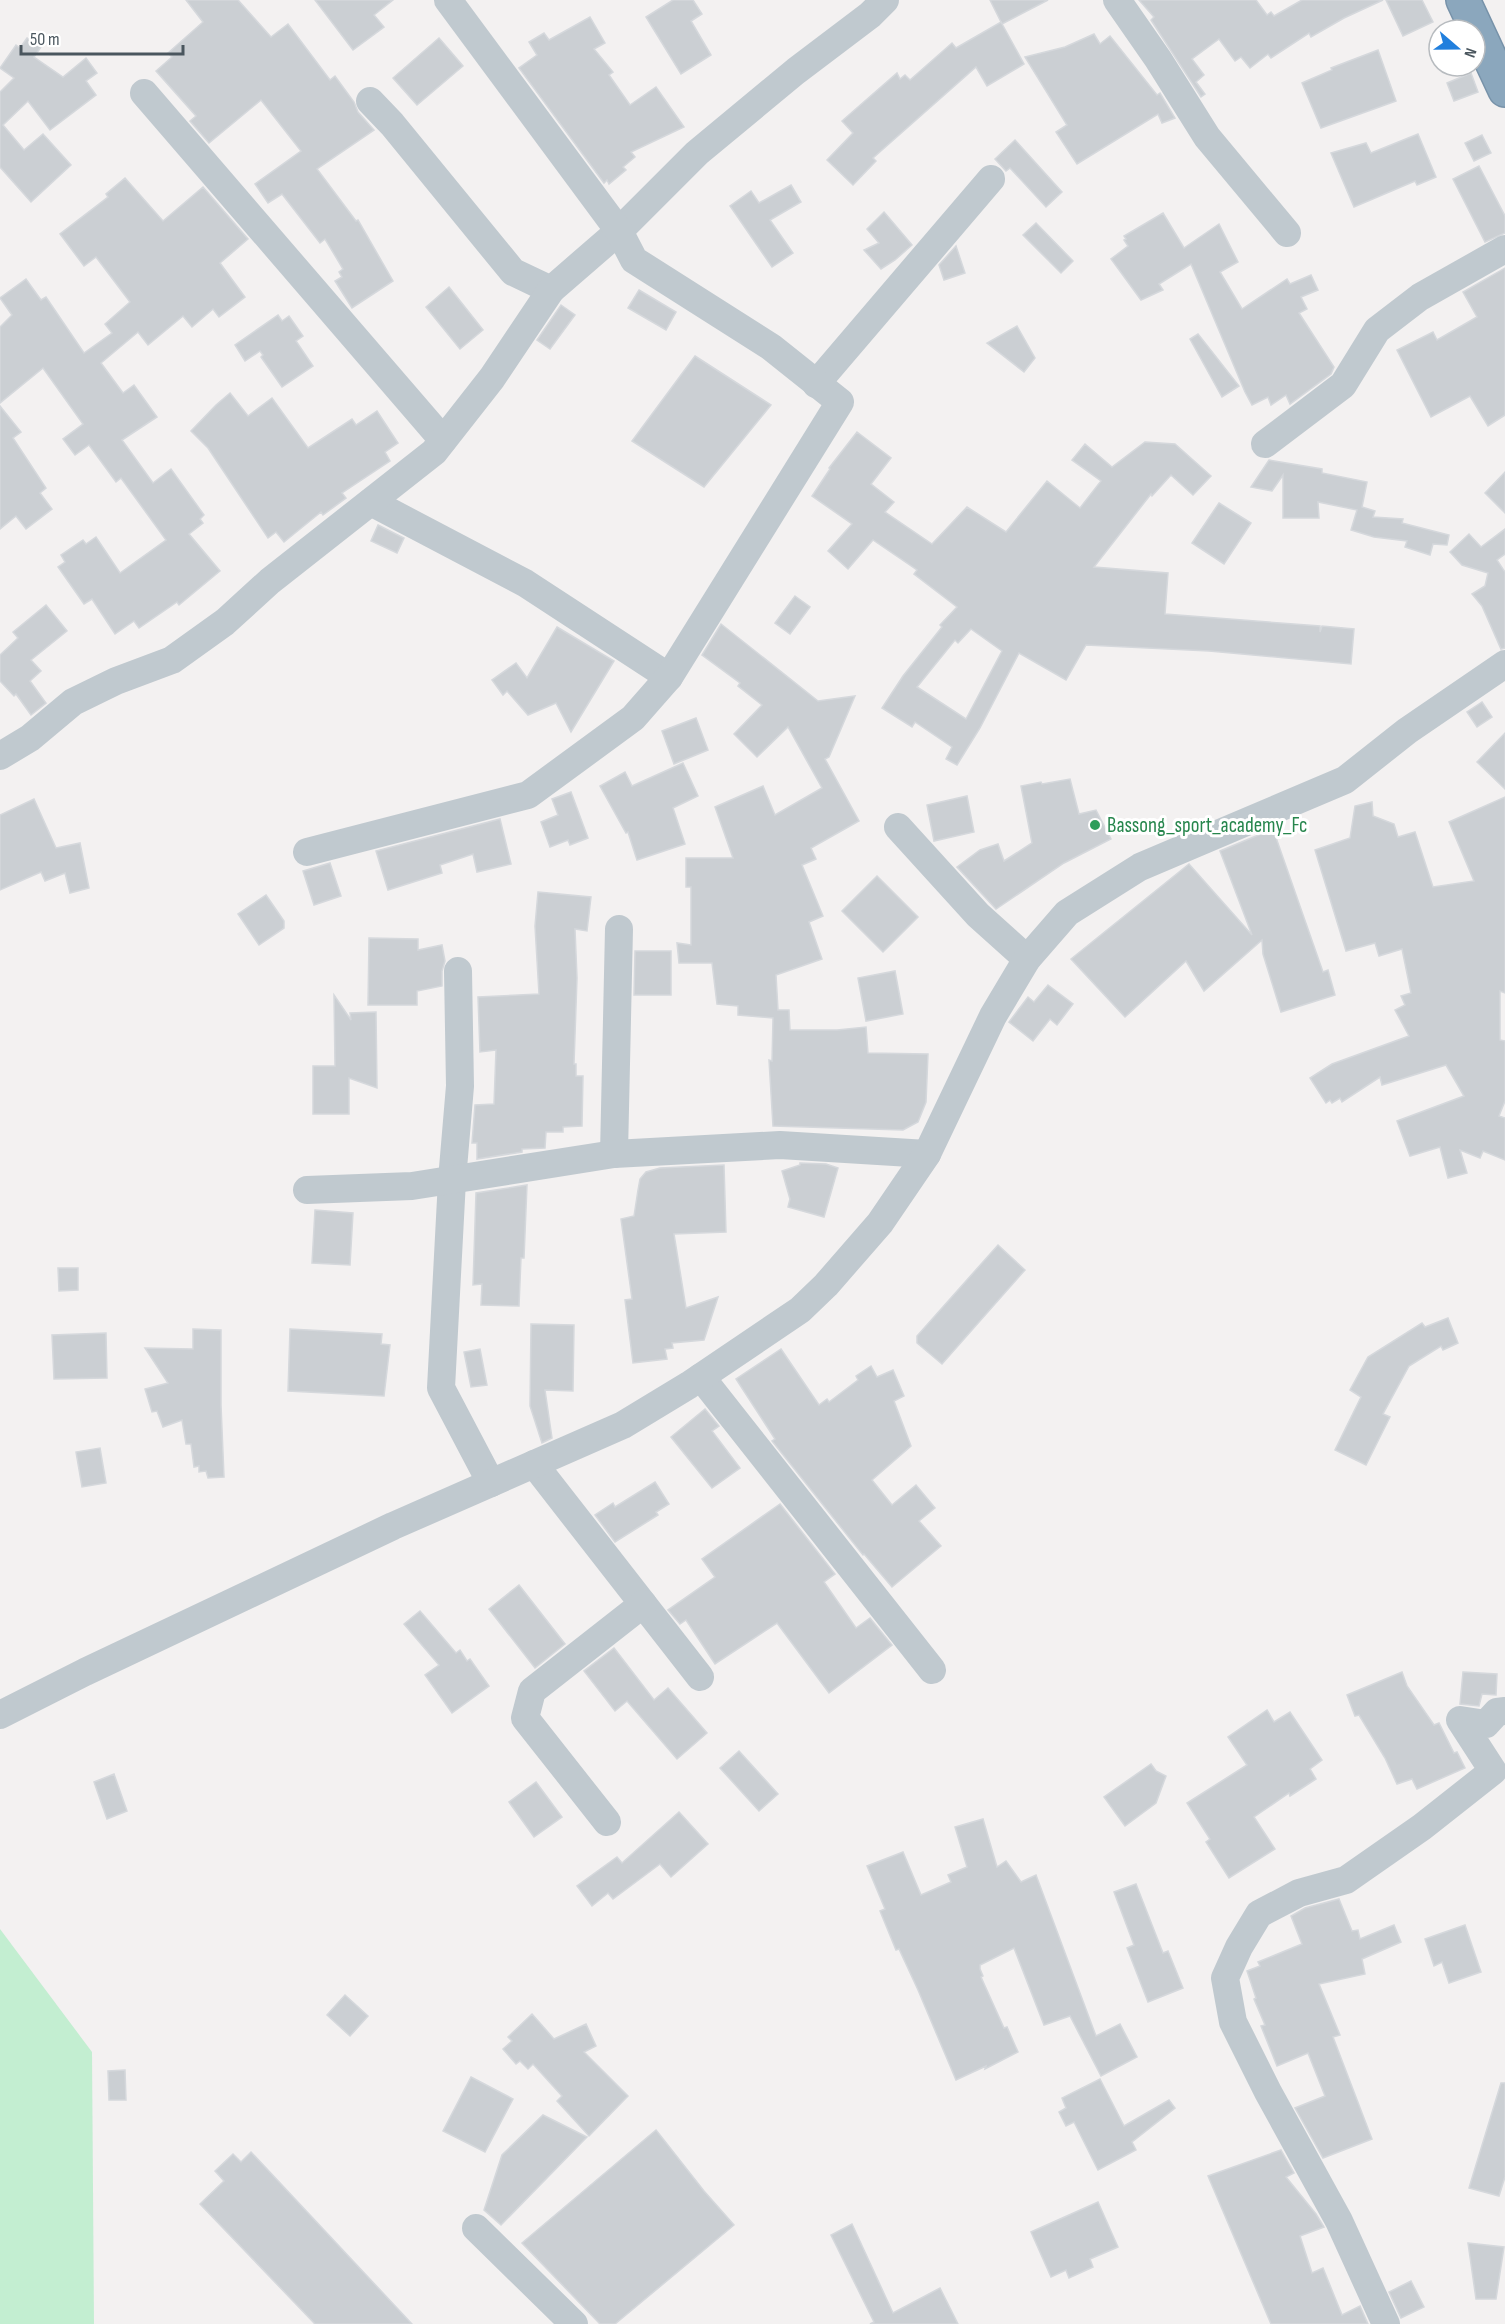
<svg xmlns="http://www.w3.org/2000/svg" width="1505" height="2324" viewBox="0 0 1505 2324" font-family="'Sofia Sans Condensed',sans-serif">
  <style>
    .green { fill: #c3eed1 }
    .building { fill: #cbcfd3; stroke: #d5d8dc; stroke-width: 1.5; fill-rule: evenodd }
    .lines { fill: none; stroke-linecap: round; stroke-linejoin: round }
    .highway-casing { stroke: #7792a9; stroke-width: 36 }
    .minor { stroke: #c0c9cf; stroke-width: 28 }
    .highway { stroke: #8ba7bd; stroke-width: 33 }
    .leisure-dot { fill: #2e9e5b; stroke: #fff; stroke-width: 2 }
    .labels { text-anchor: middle; stroke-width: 6; stroke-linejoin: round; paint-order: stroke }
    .leisure-label { font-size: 21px; fill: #27864d; stroke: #fff; text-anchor: start }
  </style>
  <rect width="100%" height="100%" fill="#f3f1f1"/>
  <!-- green -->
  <path class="green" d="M0,1929L92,2052L94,2324H0Z"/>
  <!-- building -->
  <g class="building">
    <path d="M186,0H238L271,37L288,24L330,80L335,76L354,102L358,112L374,130L317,169L356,221L358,220L393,281L352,308L335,281L342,277L339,272L343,269L325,239L320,243L282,194L268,203L255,184L301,151L261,100L209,143L190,121L196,116L156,71L172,57L168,53L203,22Z"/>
    <path d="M315,0H393L374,15L384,27L353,50Z"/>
    <path d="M673,0H693L702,14L691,21L711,55L681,74L646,17Z"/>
    <path d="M990,0H1048L1002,24Z"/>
    <path d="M1139,0H1256L1267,15L1271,12L1274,16L1302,0H1383L1344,18L1311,37L1309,33L1271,58L1268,54L1250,68L1241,57L1235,61L1219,39L1192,59L1204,75L1196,82L1205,94L1201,97L1151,20L1154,17Z"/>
    <path d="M1386,0H1422L1433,22L1403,36Z"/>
    <path d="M590,17L605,43L594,49L613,72L609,75L630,105L656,87L684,127L631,152L635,157L623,167L626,170L609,184L607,180L604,183L519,68L537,55L529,42L544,33L549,40Z"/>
    <path d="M1001,22L1024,64L987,86L976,67L873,158L876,161L853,185L827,160L853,133L842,121L897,73L900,79L905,75L910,80L952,43L956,48Z"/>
    <path d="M1094,34L1100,44L1110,36L1157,95L1160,93L1175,118L1162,123L1158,114L1077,164L1056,132L1067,125L1025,57L1065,47Z"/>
    <path d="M27,38L41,47L34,57L63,77L86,58L97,73L86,81L96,95L50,130L28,101L3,125L24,150L43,134L71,165L31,202L0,167V92L14,78L0,68L16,45L20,48Z"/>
    <path d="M439,38L463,66L417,105L393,78Z"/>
    <path d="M1378,50L1396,101L1321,128L1302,83L1332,70L1331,68Z"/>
    <path d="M1471,73L1478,92L1454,101L1447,83Z"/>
    <path d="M1418,134L1436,177L1417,185L1415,181L1354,207L1331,153L1366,143L1371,153Z"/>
    <path d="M1482,135L1491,153L1474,161L1465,143Z"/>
    <path d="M1015,140L1062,192L1046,207L1010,168L1006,171L995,159Z"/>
    <path d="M1479,166L1505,216V233L1485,242L1453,179Z"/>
    <path d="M125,178L163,221L203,187L248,239L220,263L245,297L219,317L213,309L192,327L183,316L148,345L138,332L101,363L123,393L134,385L157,417L122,440L153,483L171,469L204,515L200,519L203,523L189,534L220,571L179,605L177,602L139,628L134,621L115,634L92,599L84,604L58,567L65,562L61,555L83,540L86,544L96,537L120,573L166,540L121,478L116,482L89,445L75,455L63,439L83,424L43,368L0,403V327L12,315L0,298L26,279L41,300L46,297L84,353L112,333L105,324L130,302L96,257L84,266L60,234L108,197L106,194Z"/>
    <path d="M791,185L801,202L770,220L793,253L772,267L730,206L751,191L759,203Z"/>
    <path d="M884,212L912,245L895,260L881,269L864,250L879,243L867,229Z"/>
    <path d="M1163,213L1184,248L1219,224L1238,262L1220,272L1242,309L1287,279L1290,284L1311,275L1318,290L1301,297L1307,309L1299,313L1334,367L1331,374L1290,404L1286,395L1271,405L1268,397L1252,405L1245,392L1191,264L1159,284L1163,290L1141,300L1111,259L1128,246L1124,240L1126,239L1124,236Z"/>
    <path d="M1036,223L1073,261L1061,273L1023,235Z"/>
    <path d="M956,246L965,273L944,280L939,265Z"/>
    <path d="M1505,268V415L1488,426L1470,396L1431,417L1397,350L1433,332L1437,340L1477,317L1463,292Z"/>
    <path d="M449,287L483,330L460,349L426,307Z"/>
    <path d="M639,290L676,312L666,330L628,308Z"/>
    <path d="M561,305L575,315L550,349L537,340Z"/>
    <path d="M278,315L282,321L289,316L303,336L296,341L313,366L282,387L261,357L263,355L260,351L245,361L235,345Z"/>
    <path d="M1017,326L1035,358L1024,372L987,343Z"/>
    <path d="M1198,334L1239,386L1222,397L1190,339Z"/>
    <path d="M695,356L771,405L704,487L632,441Z"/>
    <path d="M230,393L248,416L272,398L308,448L352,419L356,425L377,411L398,443L385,452L390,461L342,493L346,498L323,515L321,512L284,542L276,532L268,538L208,448L191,431L216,405Z"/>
    <path d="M0,406L21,432L13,438L46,488L40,493L52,509L26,529L16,516L0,529Z"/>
    <path d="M857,432L891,458L871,484L894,502L885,512L932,544L967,507L1006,532L1047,481L1080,508L1101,481L1072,460L1085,444L1112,467L1145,442L1175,444L1211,476L1193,495L1171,475L1152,496L1151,494L1094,567L1168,573L1165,614L1320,626V632L1322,626L1354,629L1351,664L1209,651L1086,645L1066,680L1019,653L980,728L957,765L946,759L952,747L915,722L912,727L882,708L903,676L942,627L940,625L957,607L914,574L917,570L873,540L848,569L828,551L852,524L812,496L830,469L829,468ZM971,629L1002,651L966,719L917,687L955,640L958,643Z"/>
    <path d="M1269,460L1322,469V473L1367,482L1362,507L1375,511L1373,517L1403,519L1402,523L1449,535L1447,545L1433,544L1430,555L1405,547L1407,541L1374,537L1351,530L1357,510L1318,502L1319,518H1283V475L1272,491L1251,487Z"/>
    <path d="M1505,472V513L1485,493Z"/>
    <path d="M1219,503L1251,523L1224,564L1192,543Z"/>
    <path d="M378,525L404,538L397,553L371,541Z"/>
    <path d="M1505,529V554L1497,560L1505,572V648L1501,649L1482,606L1472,594L1485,586L1488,573L1462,565L1450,552L1469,534L1481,547Z"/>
    <path d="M795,596L810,607L790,634L775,623Z"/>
    <path d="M46,605L67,631L31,660L41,671L30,681L46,703L31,715L16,694L14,696L0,681V655L18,638L13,632Z"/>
    <path d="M721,624L818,701L855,696L829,757L825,759L859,821L811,848L816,859L802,865L823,916L809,922L822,959L776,975L778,1010H789L790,1030H837L866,1027L868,1053L928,1054L926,1102L918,1122L903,1130L773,1126L769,1060L772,1061L773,1018L738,1015V1006L717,1004L712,963H679L677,943L691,945V887H686V858H733L715,807L763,786L775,815L822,788L788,727L757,757L734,734L762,705L738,686L740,683L702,655Z"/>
    <path d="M557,627L614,661L571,732L556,703L528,715L507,691L503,695L492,680L516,663L527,678Z"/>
    <path d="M1482,702L1492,717L1477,727L1467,712Z"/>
    <path d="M696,718L708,750L674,764L662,731Z"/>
    <path d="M1505,733V789L1477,762Z"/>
    <path d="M683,763L698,796L673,808L685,844L637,860L628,832L626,833L600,786L625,772L632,786Z"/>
    <path d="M1070,779L1079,814L1096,810L1111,839L1064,863L996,909L957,867L980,850L998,844L1004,861L1032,843L1021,786L1041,782L1042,784Z"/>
    <path d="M571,792L588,838L570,845L568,840L550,847L541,822L558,815L552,799Z"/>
    <path d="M967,796L974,832L934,841L927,805Z"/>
    <path d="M1505,797V993L1500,991V1040L1505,1041V1101L1499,1116L1505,1118V1160L1483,1151L1480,1158L1460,1150L1467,1173L1448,1178L1440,1147L1410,1156L1397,1121L1464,1096L1446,1065L1382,1085L1380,1077L1342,1102L1340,1098L1332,1103L1330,1100L1326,1103L1310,1078L1332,1064L1409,1036L1395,1010L1405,1005L1401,996L1411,993L1402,949L1379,956L1375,943L1346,951L1315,850L1350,838L1355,806L1372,802L1373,816L1394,824L1398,837L1415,832L1433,887L1474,881L1449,822Z"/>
    <path d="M34,799L56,848L80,843L89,888L70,893L65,873L45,881L41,872L0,890V815Z"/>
    <path d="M500,819L511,864L477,872L473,854L440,865L442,873L388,890L376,851Z"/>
    <path d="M1273,829L1323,972L1328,970L1335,995L1281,1012L1263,954L1262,940L1204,991L1186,961L1125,1017L1071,959L1189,864L1252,935L1220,851Z"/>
    <path d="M330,863L341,896L314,905L303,871Z"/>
    <path d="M877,876L918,917L883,952L842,911Z"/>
    <path d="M538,892L591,897L587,931L575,929L577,978L574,1064H576V1076H583L582,1126L563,1127V1132H546L545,1148L522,1149V1152L477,1159V1143H472L475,1105L494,1104L496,1050L480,1052L478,997L539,994L535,926Z"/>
    <path d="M266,895L284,921V928L259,945L238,914Z"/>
    <path d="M369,938L418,939V950L442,945L445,961L442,971V986L417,991V1005H368Z"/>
    <path d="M635,951H671V995H634Z"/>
    <path d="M895,971L903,1014L866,1021L858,978Z"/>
    <path d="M1048,985L1073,1004L1057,1025L1050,1019L1033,1041L1009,1022L1028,997L1034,1002Z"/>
    <path d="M334,995L351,1020L350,1013L376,1012L377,1088L349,1078V1114H313V1066H335Z"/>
    <path d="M800,1163L826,1164L838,1168L824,1217L788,1207L790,1199L782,1171L800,1165Z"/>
    <path d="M724,1165L726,1232L674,1234L686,1308L718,1297L704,1340L672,1343L673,1348L665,1349L667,1359L633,1363L625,1300L632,1299L621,1219L634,1216L638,1190L640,1179L646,1172L660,1168Z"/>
    <path d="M527,1185L524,1258H521L519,1306L481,1305L482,1284L473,1285L476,1193Z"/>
    <path d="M315,1210L353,1213L350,1265L312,1263Z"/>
    <path d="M998,1245L1025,1270L942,1364L917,1343V1336Z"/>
    <path d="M58,1268H78V1290L59,1291Z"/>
    <path d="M1448,1318L1458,1343L1443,1350L1441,1346L1409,1366L1383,1414L1390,1417L1366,1465L1335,1450L1361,1397L1350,1390L1368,1357L1422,1323L1425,1327Z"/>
    <path d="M531,1324L574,1325L573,1391L545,1390L552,1438L542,1443L530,1406Z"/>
    <path d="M193,1329L221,1330V1405L224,1477L208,1478L206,1471L199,1472V1466L194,1467L191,1444H186L182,1420L163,1427L157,1411L152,1412L145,1389L168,1383L145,1348L193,1349Z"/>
    <path d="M290,1329L382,1334L381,1344L390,1345L384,1396L288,1391Z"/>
    <path d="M106,1333L107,1378L54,1379L52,1335Z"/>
    <path d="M480,1349L487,1385L471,1387L464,1352Z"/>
    <path d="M781,1349L819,1405L827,1399L829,1402L858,1380L856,1376L871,1366L877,1377L893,1370L904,1396L894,1401L911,1446L872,1480L892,1505L916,1485L935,1508L919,1521L941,1546L892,1587L864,1554L863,1555L772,1441L775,1439L736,1379Z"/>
    <path d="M705,1409L719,1426L712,1431L740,1468L712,1488L671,1437Z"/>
    <path d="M100,1448L106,1483L82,1487L76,1452Z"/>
    <path d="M655,1482L669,1504L656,1512L658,1515L615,1542L595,1515L613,1503L615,1507Z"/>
    <path d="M780,1504L835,1574L824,1582L856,1628L870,1618L892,1645L829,1693L777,1623L715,1664L686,1620L680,1624L668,1610L715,1577L702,1559Z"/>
    <path d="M519,1585L565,1644L535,1668L489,1609Z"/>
    <path d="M420,1611L456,1653L460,1650L467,1661L470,1659L489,1686L452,1713L425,1675L439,1665L404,1624Z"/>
    <path d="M614,1648L654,1700L668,1688L707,1733L677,1759L627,1701L615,1711L584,1671Z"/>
    <path d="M1402,1672L1407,1686L1434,1725L1439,1723L1454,1753L1457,1752L1465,1768L1417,1789L1412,1779L1397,1784L1385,1758L1359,1715L1355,1716L1347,1695Z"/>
    <path d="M1463,1672L1497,1674L1496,1695L1482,1694L1479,1706L1460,1704Z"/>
    <path d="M1267,1710L1274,1722L1290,1712L1322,1760L1310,1769L1316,1779L1290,1796L1289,1793L1254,1817L1275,1849L1229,1878L1206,1842L1210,1839L1187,1803L1247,1765L1228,1737Z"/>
    <path d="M739,1751L778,1794L759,1811L720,1768Z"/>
    <path d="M1151,1764L1156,1771L1166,1776L1156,1803L1125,1826L1104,1797Z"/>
    <path d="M114,1774L127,1811L107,1819L94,1782Z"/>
    <path d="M536,1782L562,1817L534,1837L509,1802Z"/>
    <path d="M679,1812L708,1844L671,1877L660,1864L613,1899L608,1893L592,1906L577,1886L617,1857L622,1863Z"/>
    <path d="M983,1819L997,1867L1006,1861L1021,1882L1036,1875L1096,2036L1120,2024L1137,2057L1101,2076L1070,2016L1044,2025L1014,1948L980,1965V1969L983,1976L981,1977L1004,2028L1007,2027L1018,2052L985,2069L986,2066L956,2080L918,1990L899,1949L896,1950L880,1911L885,1909L867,1866L903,1852L921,1895L951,1882L948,1875L967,1867L955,1827Z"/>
    <path d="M1136,1884L1163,1953L1168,1951L1183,1988L1148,2002L1127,1948L1134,1945L1114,1892Z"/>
    <path d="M1339,1899L1352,1931L1358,1930L1360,1939L1394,1925L1401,1942L1362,1959L1365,1974L1319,1984L1340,2035L1333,2037L1372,2139L1323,2158L1295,2108L1325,2096L1308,2053L1277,2066L1261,2026L1265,2025L1254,1999L1256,1998L1247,1971L1260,1966L1258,1962L1302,1944L1291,1916L1305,1908Z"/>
    <path d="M1465,1925L1481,1972L1449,1983L1442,1962L1434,1966L1425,1939Z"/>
    <path d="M345,1995L368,2016L350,2036L327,2015Z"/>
    <path d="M532,2014L554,2039L586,2024L596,2046L584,2052L628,2096L589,2136L557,2101L562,2096L533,2064L528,2069L520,2061L516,2064L503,2049L512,2041L508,2037Z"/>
    <path d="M125,2070L126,2100H109L108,2071Z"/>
    <path d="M471,2077L513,2099L485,2152L443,2131Z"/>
    <path d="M1100,2079L1124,2126L1169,2100L1175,2108L1132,2142L1136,2150L1098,2170L1074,2122L1066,2126L1059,2112L1066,2108L1062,2098Z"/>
    <path d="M1501,2083H1505V2177L1499,2196L1469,2188Z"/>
    <path d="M543,2115L587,2137L501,2225L484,2210L502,2155Z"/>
    <path d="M656,2130L704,2191L734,2225L615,2324H600L522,2243Z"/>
    <path d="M1281,2150L1294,2173L1286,2177L1316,2214L1324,2227L1300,2236L1312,2273L1323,2268L1342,2315L1360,2306L1368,2324H1271L1208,2176Z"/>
    <path d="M251,2152L412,2324H315L200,2204L224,2181L215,2171L233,2154L241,2162Z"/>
    <path d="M1098,2202L1118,2247L1090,2259L1093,2267L1069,2278L1066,2270L1051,2277L1031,2232Z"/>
    <path d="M852,2224L893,2313L940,2288L958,2324H870L874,2322L831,2235Z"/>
    <path d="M1468,2243L1504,2247L1496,2299H1476Z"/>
    <path d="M1411,2281L1424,2307L1401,2318L1389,2292Z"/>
  </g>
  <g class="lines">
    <defs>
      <path id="highway" d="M1463,0L1505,90"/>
    </defs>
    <!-- highway casing -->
    <use href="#highway" class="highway-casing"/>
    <!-- minor -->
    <g class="minor">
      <path d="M1117,0L1158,59L1207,137L1287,233"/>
      <path d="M144,93L443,440"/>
      <path d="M370,101L392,124L513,272L551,290"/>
      <path d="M816,384L991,179"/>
      <path d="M1265,444L1343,385L1377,330L1420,297L1505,249"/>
      <path d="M371,502L525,583L669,677"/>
      <path d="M0,756L30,738L73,702L116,681L172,660L225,622L270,581L434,452L492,378L551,290L619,231L697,153L796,71L870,15L885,0"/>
      <path d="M898,827L978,915L1027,959"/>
      <path d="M307,852L528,795L633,718L669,677L840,402L771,347L634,260L619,231L448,0"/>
      <path d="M458,971L460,1086L452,1180L441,1388L491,1483"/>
      <path d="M614,1154L619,929"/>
      <path d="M307,1190L412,1186L614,1154L780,1145L927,1154"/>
      <path d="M701,1377L932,1670"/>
      <path d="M534,1464L700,1677"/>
      <path d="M0,1715L85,1672L393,1526L623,1425L689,1385L800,1310L826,1285L880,1223L927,1154L993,1016L1027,959L1067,913L1140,867L1345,780L1407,731L1505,664"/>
      <path d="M607,1822L525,1718L532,1691L643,1604"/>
      <path d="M476,2228L574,2324"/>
      <path d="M1386,2324L1339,2221L1268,2092L1233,2022L1225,1978L1239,1947L1259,1914L1299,1893L1346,1880L1422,1827L1493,1771L1460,1720L1486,1724L1497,1712L1505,1711"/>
    </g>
    <!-- highway -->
    <use href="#highway" class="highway"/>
  </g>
  <!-- markers -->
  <circle class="leisure-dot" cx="1095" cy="825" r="6"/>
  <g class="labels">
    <!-- leisure labels -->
    <g class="leisure-label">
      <text x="1107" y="832">Bassong_sport_academy_Fc</text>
    </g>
  </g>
  <!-- north arrow -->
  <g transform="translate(1457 48) rotate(110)"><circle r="28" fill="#ffffff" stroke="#b7bbbf" stroke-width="1.5"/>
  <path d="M0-4.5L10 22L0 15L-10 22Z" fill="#217fdd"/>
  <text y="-9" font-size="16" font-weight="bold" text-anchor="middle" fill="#4a565e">N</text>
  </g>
  <!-- scale -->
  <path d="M21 45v9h162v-9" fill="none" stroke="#4a565e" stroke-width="3"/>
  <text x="30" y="45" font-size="18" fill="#4a565e" stroke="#ffffff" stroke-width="4.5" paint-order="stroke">50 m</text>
</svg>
